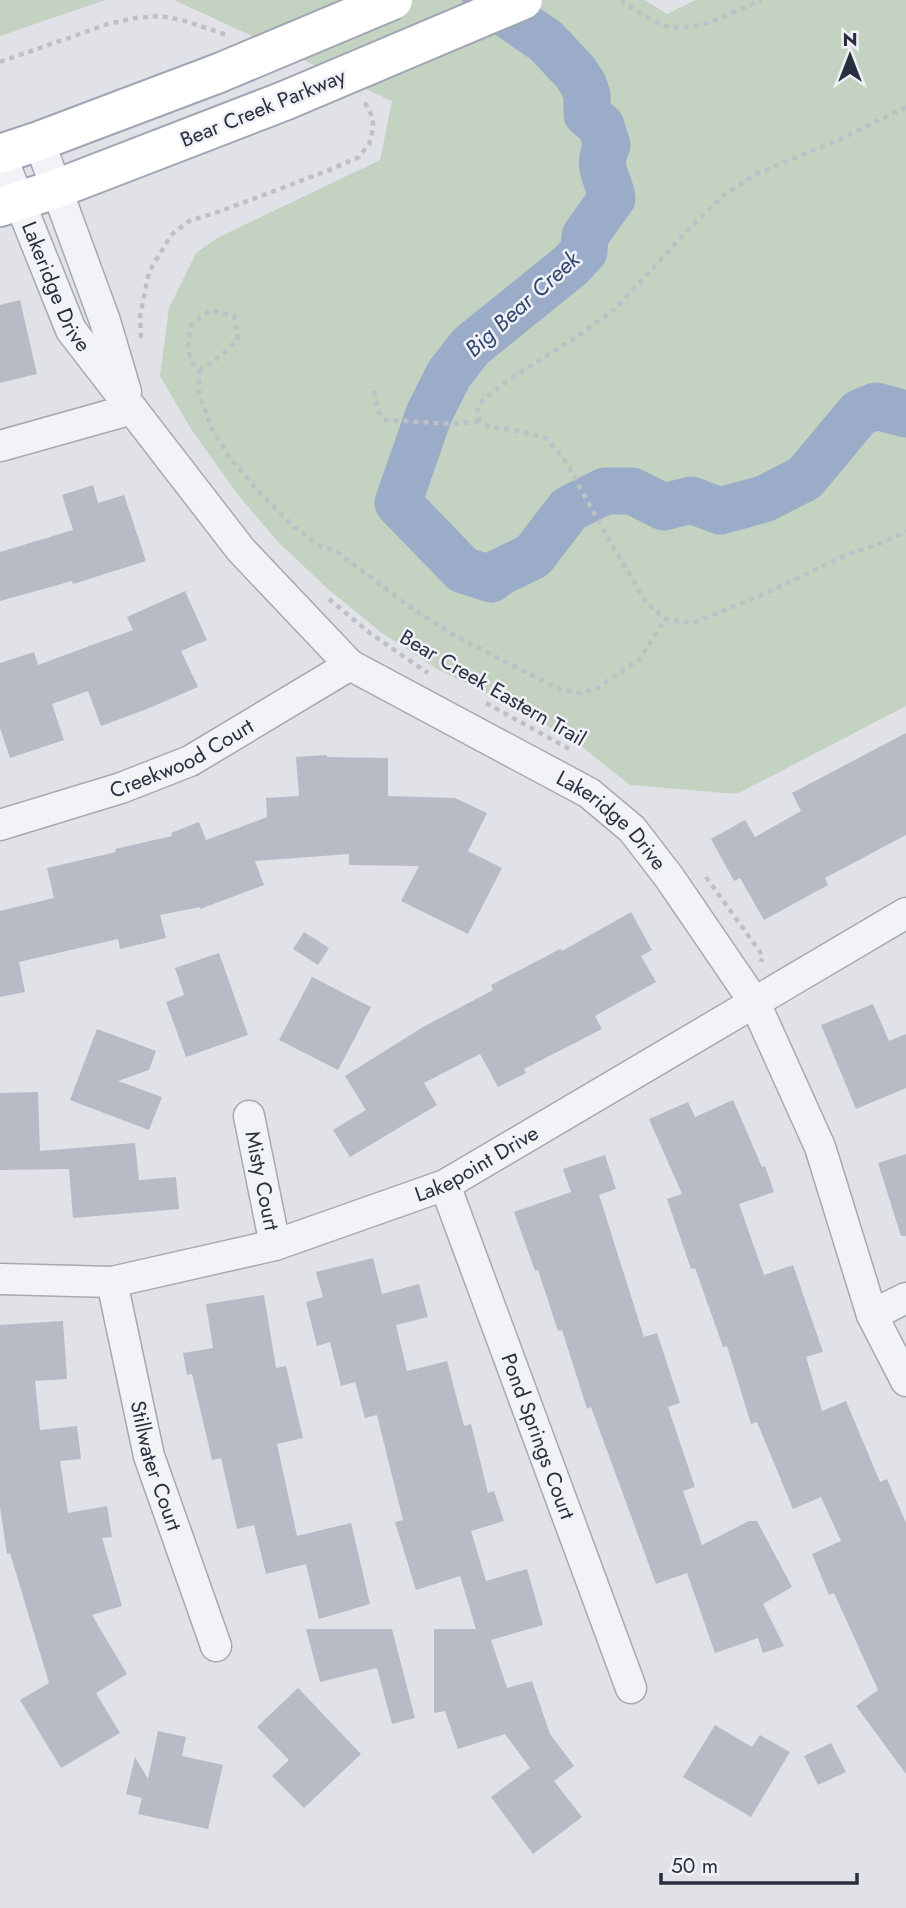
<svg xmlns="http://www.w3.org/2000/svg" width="906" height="1908" viewBox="0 0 906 1908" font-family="Jost,sans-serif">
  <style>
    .green { fill: #c3d2c1 }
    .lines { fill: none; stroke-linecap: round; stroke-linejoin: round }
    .river { stroke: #9bacc8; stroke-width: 47 }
    .building { fill: #b7bbc5 }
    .minor-casing { stroke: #a5a9b2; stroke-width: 33 }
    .major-casing { stroke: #9fa5b4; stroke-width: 42 }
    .path { stroke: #bec0c7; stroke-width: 4.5; stroke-dasharray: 5 5; stroke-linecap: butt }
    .minor { stroke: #f2f3f7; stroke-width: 30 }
    .major { stroke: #fff; stroke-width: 38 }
    .major-bridge-casing { stroke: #9fa5b4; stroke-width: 42; stroke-linecap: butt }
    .major-bridge { stroke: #fff; stroke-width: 38 }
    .labels { text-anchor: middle; stroke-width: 5; stroke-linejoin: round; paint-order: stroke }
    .street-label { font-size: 21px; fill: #292f3f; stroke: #eff1f6 }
    .water-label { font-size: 23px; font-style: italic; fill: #344972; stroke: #eff1f6 }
  </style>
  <rect width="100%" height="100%" fill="#e0e2e8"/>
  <!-- green -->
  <g class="green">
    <path d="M0,0H105L0,36Z"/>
    <path d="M174,0H645L667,14L696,0H906V706L737,794L630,785L582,747L520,709L439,670L382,633L328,589L279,543L238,495L191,429L160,376L169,308L196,253L217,238L380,160L392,101Z"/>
  </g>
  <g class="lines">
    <!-- river -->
    <path class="river" d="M486,0L546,41L575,72L583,84L587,95V114L601,126L607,145C596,169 608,176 612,198L585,236L584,251L570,266L471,346L449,374L429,414L398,503L463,570L491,579L498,573L533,556L569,509L605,491H632L664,507L691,500L720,511L764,499L805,478L859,413L876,406L906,414"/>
  </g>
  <!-- building -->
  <g class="building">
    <path d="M20,300L37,374L0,383V305Z"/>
    <path d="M93,485L98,503L124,495L146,561L73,584L72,581L0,601V552L73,530L62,495Z"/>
    <path d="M185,591L207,640L181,651L198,687L147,709L101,726L88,691L52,704L64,740L10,758L0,728V663L34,652L38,665L133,630L127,617Z"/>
    <path d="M906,733V835L825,878L828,885L764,920L740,878L734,881L711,839L745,820L755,837L801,811L792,793Z"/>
    <path d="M327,755V757L388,758V796L455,798L487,813L468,851L502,868L468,934L401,901L419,866L349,865V854L255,861L264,885L200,909V907L160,915L166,938L120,949L118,939L19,962L25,992L0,997V911L54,898L47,868L116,852L115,849L172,836L171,833L199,822L206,840L267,817L266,798L299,796L296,757Z"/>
    <path d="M631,912L652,950L641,956L656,982L595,1016L602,1029L524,1069L526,1073L498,1087L480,1054L424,1083L437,1105L350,1157L333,1130L366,1110L345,1076L423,1027L493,990L491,985L560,949L562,951Z"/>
    <path d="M304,932L329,948L318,965L293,949Z"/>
    <path d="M219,953L248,1035L186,1057L166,1002L184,995L175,968Z"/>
    <path d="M312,977L371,1007L338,1070L279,1040Z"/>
    <path d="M873,1004L889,1041L906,1034V1088L856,1109L821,1025Z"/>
    <path d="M97,1029L156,1051L149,1070L118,1081L162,1097L149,1130L70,1100Z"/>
    <path d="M38,1092L40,1151L135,1143L139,1180L176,1177L179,1209L73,1218L69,1169L0,1170V1093Z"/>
    <path d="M733,1100L762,1167L765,1166L774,1192L739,1204L764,1275L793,1265L823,1352L806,1357L822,1411L846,1401L880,1482L887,1479L906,1523V1774L856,1706L878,1690L834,1593L829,1595L812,1554L841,1541L821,1497L793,1509L757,1422L751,1424L727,1346L723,1347L695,1268L691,1269L667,1199L682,1194L649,1119L688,1102L695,1117Z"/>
    <path d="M906,1154V1236H901L878,1163Z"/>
    <path d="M605,1155L616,1189L599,1195L644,1337L657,1333L680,1403L668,1407L695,1487L683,1491L702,1545L749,1521H757L792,1587L763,1604L784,1646L763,1653L758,1638L715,1653L687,1573L656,1584L591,1407L587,1409L562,1330L558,1331L538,1270L535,1271L514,1212L571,1192L563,1169Z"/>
    <path d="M373,1258L382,1294L419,1284L428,1317L396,1325L407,1371L447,1361L464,1426L471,1424L488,1493L494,1491L504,1521L471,1531L486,1581L527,1569L543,1625L491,1640L507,1688L532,1681L550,1734L574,1766L554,1781L582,1817L533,1854L491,1797L530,1768L505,1734L458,1749L445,1711L434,1713V1629H476L460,1576L416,1590L395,1522L403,1520L377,1415L365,1418L355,1382L341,1386L330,1342L317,1346L306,1302L323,1297L316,1272Z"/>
    <path d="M264,1295L276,1368L286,1366L303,1438L277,1444L297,1536L351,1523L370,1604L319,1619L306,1564L266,1574L254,1525L237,1529L221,1458L212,1460L192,1374L187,1375L183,1353L213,1348L206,1304Z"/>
    <path d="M63,1321L67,1379L35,1381L40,1430L77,1426L81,1459L60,1461L68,1513L107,1506L112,1537L102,1538L122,1606L92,1615L127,1674L96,1693L120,1733L61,1768L20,1700L49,1683L10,1553L7,1554L0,1507V1325Z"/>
    <path d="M306,1629H392L415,1718L392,1724L377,1668L320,1682Z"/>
    <path d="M298,1688L361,1754L304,1808L272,1776L289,1760L257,1727Z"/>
    <path d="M715,1725L752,1747L760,1735L790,1752L751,1817L683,1777Z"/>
    <path d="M158,1731L186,1737L182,1756L223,1765L208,1829L138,1814L142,1798L126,1794L135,1757L148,1779Z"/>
    <path d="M831,1743L846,1772L818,1785L804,1756Z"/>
  </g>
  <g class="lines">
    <defs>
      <g id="minor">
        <path d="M39,141L105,321L126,392"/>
        <path id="s1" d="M0,153L71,330L241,550L350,665L589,793L632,829L669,877L755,1003L820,1147L872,1315L906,1381"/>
        <path d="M0,446L132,409"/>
        <path id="s2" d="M0,825L121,788L190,761L350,665"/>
        <path id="s3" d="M249,1116L275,1245"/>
        <path id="s4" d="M445,1185L631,1688"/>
        <path id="s5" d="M0,1279L112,1282L275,1245L445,1185L906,913"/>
        <path id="s6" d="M112,1282L149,1456L216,1646"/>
        <path d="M872,1315L906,1298"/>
      </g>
      <g id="major">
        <path d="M0,154L39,141L219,73"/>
        <path d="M0,207L56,189L284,101"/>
      </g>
    </defs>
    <!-- minor casing -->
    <use href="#minor" class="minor-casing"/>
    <!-- major casing -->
    <use href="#major" class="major-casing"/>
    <!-- path -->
    <g class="path">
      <path d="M621,0C633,8 645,17 658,23C689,38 732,12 761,0"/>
      <path d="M0,62L108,24L135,18L160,16L182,20L227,35"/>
      <path d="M906,107L840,139L756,174L723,196L689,229L615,309L572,340L510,379L485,398L479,405L477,413L480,421L490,427L518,431L546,438L566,462L605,533L646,602L665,619L693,623L766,593L844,556L886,541L906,531"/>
      <path d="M141,338L140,316L149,272L171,235L189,221L221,211L327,171L359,157L369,144L373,129V118L363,99"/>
      <path d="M199,371L222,355L238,339L234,316L211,310L191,325C188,344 185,355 199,371V394L212,429L229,457L260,493L294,527L320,546L337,552L407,605L457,637L561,690L581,693L597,688L640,659L665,619"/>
      <path d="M374,391L378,411L386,420L453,424L480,421"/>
      <path d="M329,599L371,634L428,673"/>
      <path d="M486,703L573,751"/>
      <path d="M706,877L763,956L761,962"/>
    </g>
    <!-- minor -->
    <use href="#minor" class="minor"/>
    <!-- major -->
    <use href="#major" class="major"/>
    <defs>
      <g id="major-bridge">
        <path d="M219,73L393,0"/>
        <path d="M284,101L523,0"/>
      </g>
    </defs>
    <!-- major-bridge casing -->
    <use href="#major-bridge" class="major-bridge-casing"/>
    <!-- major-bridge -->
    <use href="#major-bridge" class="major-bridge"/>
  </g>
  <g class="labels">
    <!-- street labels -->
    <g class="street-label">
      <text transform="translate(263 108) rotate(-22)" y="7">Bear Creek Parkway</text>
      <text dy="7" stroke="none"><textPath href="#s1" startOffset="145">Lakeridge Drive</textPath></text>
      <text transform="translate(493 688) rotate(30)" y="7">Bear Creek Eastern Trail</text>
      <text dy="7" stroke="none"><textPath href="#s2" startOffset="194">Creekwood Court</textPath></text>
      <text dy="7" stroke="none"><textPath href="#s1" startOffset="933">Lakeridge Drive</textPath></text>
      <text dy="7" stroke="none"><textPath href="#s5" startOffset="497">Lakepoint Drive</textPath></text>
      <text dy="7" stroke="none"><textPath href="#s3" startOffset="66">Misty Court</textPath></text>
      <text dy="7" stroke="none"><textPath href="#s4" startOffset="268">Pond Springs Court</textPath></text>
      <text dy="7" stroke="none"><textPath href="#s6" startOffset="189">Stillwater Court</textPath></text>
    </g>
    <!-- water labels -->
    <g class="water-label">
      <text transform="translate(522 304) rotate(-42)" y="8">Big Bear Creek</text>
    </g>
  </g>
  <!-- north arrow -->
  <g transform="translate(850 56)" stroke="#eff1f6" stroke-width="5" paint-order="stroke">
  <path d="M0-5L12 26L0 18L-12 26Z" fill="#292f3f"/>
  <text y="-10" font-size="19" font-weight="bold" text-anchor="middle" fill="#292f3f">N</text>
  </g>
  <!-- scale -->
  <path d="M661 1873v10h196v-10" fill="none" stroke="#292f3f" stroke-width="3.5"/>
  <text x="671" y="1873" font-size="21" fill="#292f3f" stroke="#eff1f6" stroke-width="5" paint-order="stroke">50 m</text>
</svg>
